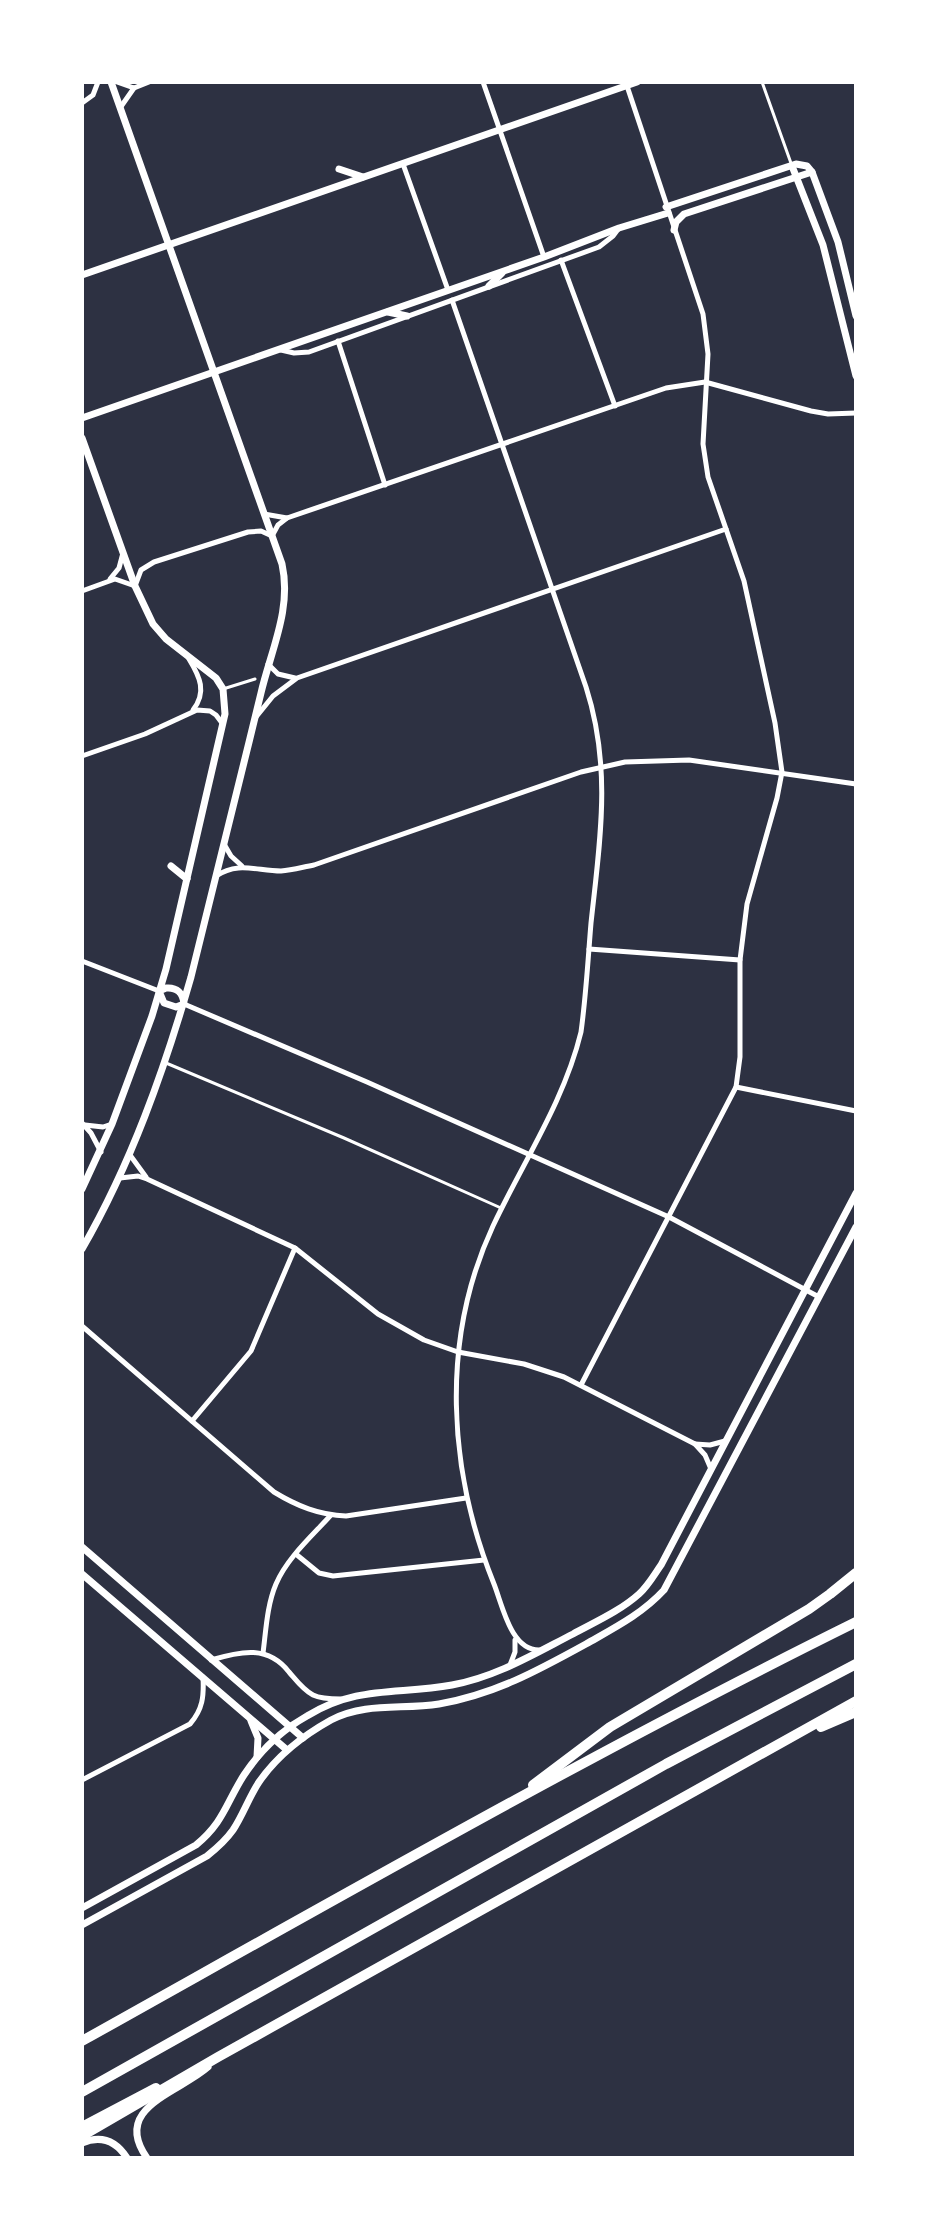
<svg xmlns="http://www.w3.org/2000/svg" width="938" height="2240" viewBox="0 0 938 2240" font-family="Mulish,sans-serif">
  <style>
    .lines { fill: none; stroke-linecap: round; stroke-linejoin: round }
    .service { stroke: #fff; stroke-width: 3 }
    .minor { stroke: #fff; stroke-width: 5 }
    .tertiary { stroke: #fff; stroke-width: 7 }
    .motorway { stroke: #fff; stroke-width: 10 }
  </style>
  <rect width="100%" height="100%" fill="#2d3142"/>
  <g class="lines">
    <!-- service -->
    <g class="service">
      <path d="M762,82L792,166"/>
      <path d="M223,689L255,679"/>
      <path d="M166,1063L344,1138L501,1208"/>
    </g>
    <!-- minor -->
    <g class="minor">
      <path d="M117,82L134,88L149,82"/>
      <path d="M483,82L544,257"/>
      <path d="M82,103L93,95L98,82"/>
      <path d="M120,108L134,88"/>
      <path d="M403,164L448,290"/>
      <path d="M561,260L615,406"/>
      <path d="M452,300L586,687C612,768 600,840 591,923C588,959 586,996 581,1032C564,1102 523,1162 493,1226C440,1340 448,1470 494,1584C503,1607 511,1650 539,1650"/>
      <path d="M338,341L385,485"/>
      <path d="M281,350L294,353L309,352L599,247L613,236L619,228"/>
      <path d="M264,514L287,518"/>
      <path d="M110,579L119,568L123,553"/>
      <path d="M82,591L115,579L135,586L141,570L154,562L248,532L261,531L272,536L278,525L287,518L666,388L705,382L811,411L828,414L856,413"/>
      <path d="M189,659C200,677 207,692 193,710"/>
      <path d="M268,664L278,674L295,678"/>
      <path d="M256,717L273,696L297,678L726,529"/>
      <path d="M82,756L145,734L197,710L210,711L216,715L222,723"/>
      <path d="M224,844L231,856L242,866"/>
      <path d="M216,876C238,861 257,871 281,871C292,870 303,867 314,865L581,772L625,762L689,760L856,784"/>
      <path d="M589,949L740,960"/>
      <path d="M82,961L159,991"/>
      <path d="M184,1004L367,1082L669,1217L819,1297"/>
      <path d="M736,1087L856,1111"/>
      <path d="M82,1123L91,1133L101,1152"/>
      <path d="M85,1125L103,1127L112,1124"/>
      <path d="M130,1155L146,1177"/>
      <path d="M120,1178L138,1176L147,1179L295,1248L378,1314L424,1340L458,1352L524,1364L564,1377L695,1444L705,1455L711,1469"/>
      <path d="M82,1326L274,1492C297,1506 319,1515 346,1516L466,1498"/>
      <path d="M581,1385L736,1087L740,1057V960L747,904L777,798L782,772L775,723L744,581L708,477L703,444L708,354L703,314L627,86"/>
      <path d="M192,1421L251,1351L295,1248"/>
      <path d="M695,1444L710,1445L725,1441"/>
      <path d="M297,1555L319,1573L333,1576L484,1560"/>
      <path d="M263,1653C266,1630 267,1605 276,1584C287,1558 312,1536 331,1515"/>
      <path d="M211,1660C241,1651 268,1645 289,1672C296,1680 303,1690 313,1695C321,1699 332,1699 341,1699"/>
      <path d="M510,1665L515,1652V1640"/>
      <path d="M82,1780L190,1724C203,1709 204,1696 203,1677"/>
    </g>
    <!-- tertiary -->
    <g class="tertiary">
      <path d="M792,166L823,245L856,376"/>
      <path d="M339,169L363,177"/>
      <path d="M666,207L796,164L807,166L812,172L838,242L856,316"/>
      <path d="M674,230L676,222L684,214L812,172"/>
      <path d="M82,275L637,82"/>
      <path d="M489,286L502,273"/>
      <path d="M388,312L407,316"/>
      <path d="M82,418L544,257L619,228L668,213"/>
      <path d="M82,438L135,586L153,624L166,639L216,678L223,689L225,714L166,969L152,1016L112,1124L82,1189"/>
      <path d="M171,866L187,879"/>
      <path d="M166,988C177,987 183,993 184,1004L176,1007L164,1003L159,991Z"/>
      <path d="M82,1249C131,1164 164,1071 191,977C214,883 238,788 261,693C271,650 292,609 282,564L111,82"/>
      <path d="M82,1547L303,1738"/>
      <path d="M82,1574L287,1750"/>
      <path d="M251,1721L258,1738L257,1757"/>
      <path d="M82,1908L196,1845C224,1822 226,1803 244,1775C260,1751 282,1730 307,1716C358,1685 397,1695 452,1685C496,1677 534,1654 573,1634C595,1622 620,1611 639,1594C648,1586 654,1575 661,1565L856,1193"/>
      <path d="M82,1925L207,1856C217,1848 226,1840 233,1830C243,1815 249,1797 259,1782C277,1756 304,1735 331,1720C366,1702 402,1710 439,1704C495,1694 537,1671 586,1644C614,1628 642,1614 664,1590L856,1227"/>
      <path d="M82,2143C101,2135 116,2141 127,2158"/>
      <path d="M147,2158C111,2107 179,2093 208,2067"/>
    </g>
    <!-- motorway -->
    <g class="motorway">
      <path d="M821,1727L856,1712"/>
      <path d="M533,1785L610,1727L809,1609L830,1594L856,1573"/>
      <path d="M82,2041C338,1898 593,1752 856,1622"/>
      <path d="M82,2092L666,1764L856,1664"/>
      <path d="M82,2127L156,2088"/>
      <path d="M82,2136L218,2057L856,1701"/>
    </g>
  </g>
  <!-- border -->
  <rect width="938" height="2240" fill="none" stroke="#ffffff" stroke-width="168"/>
</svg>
